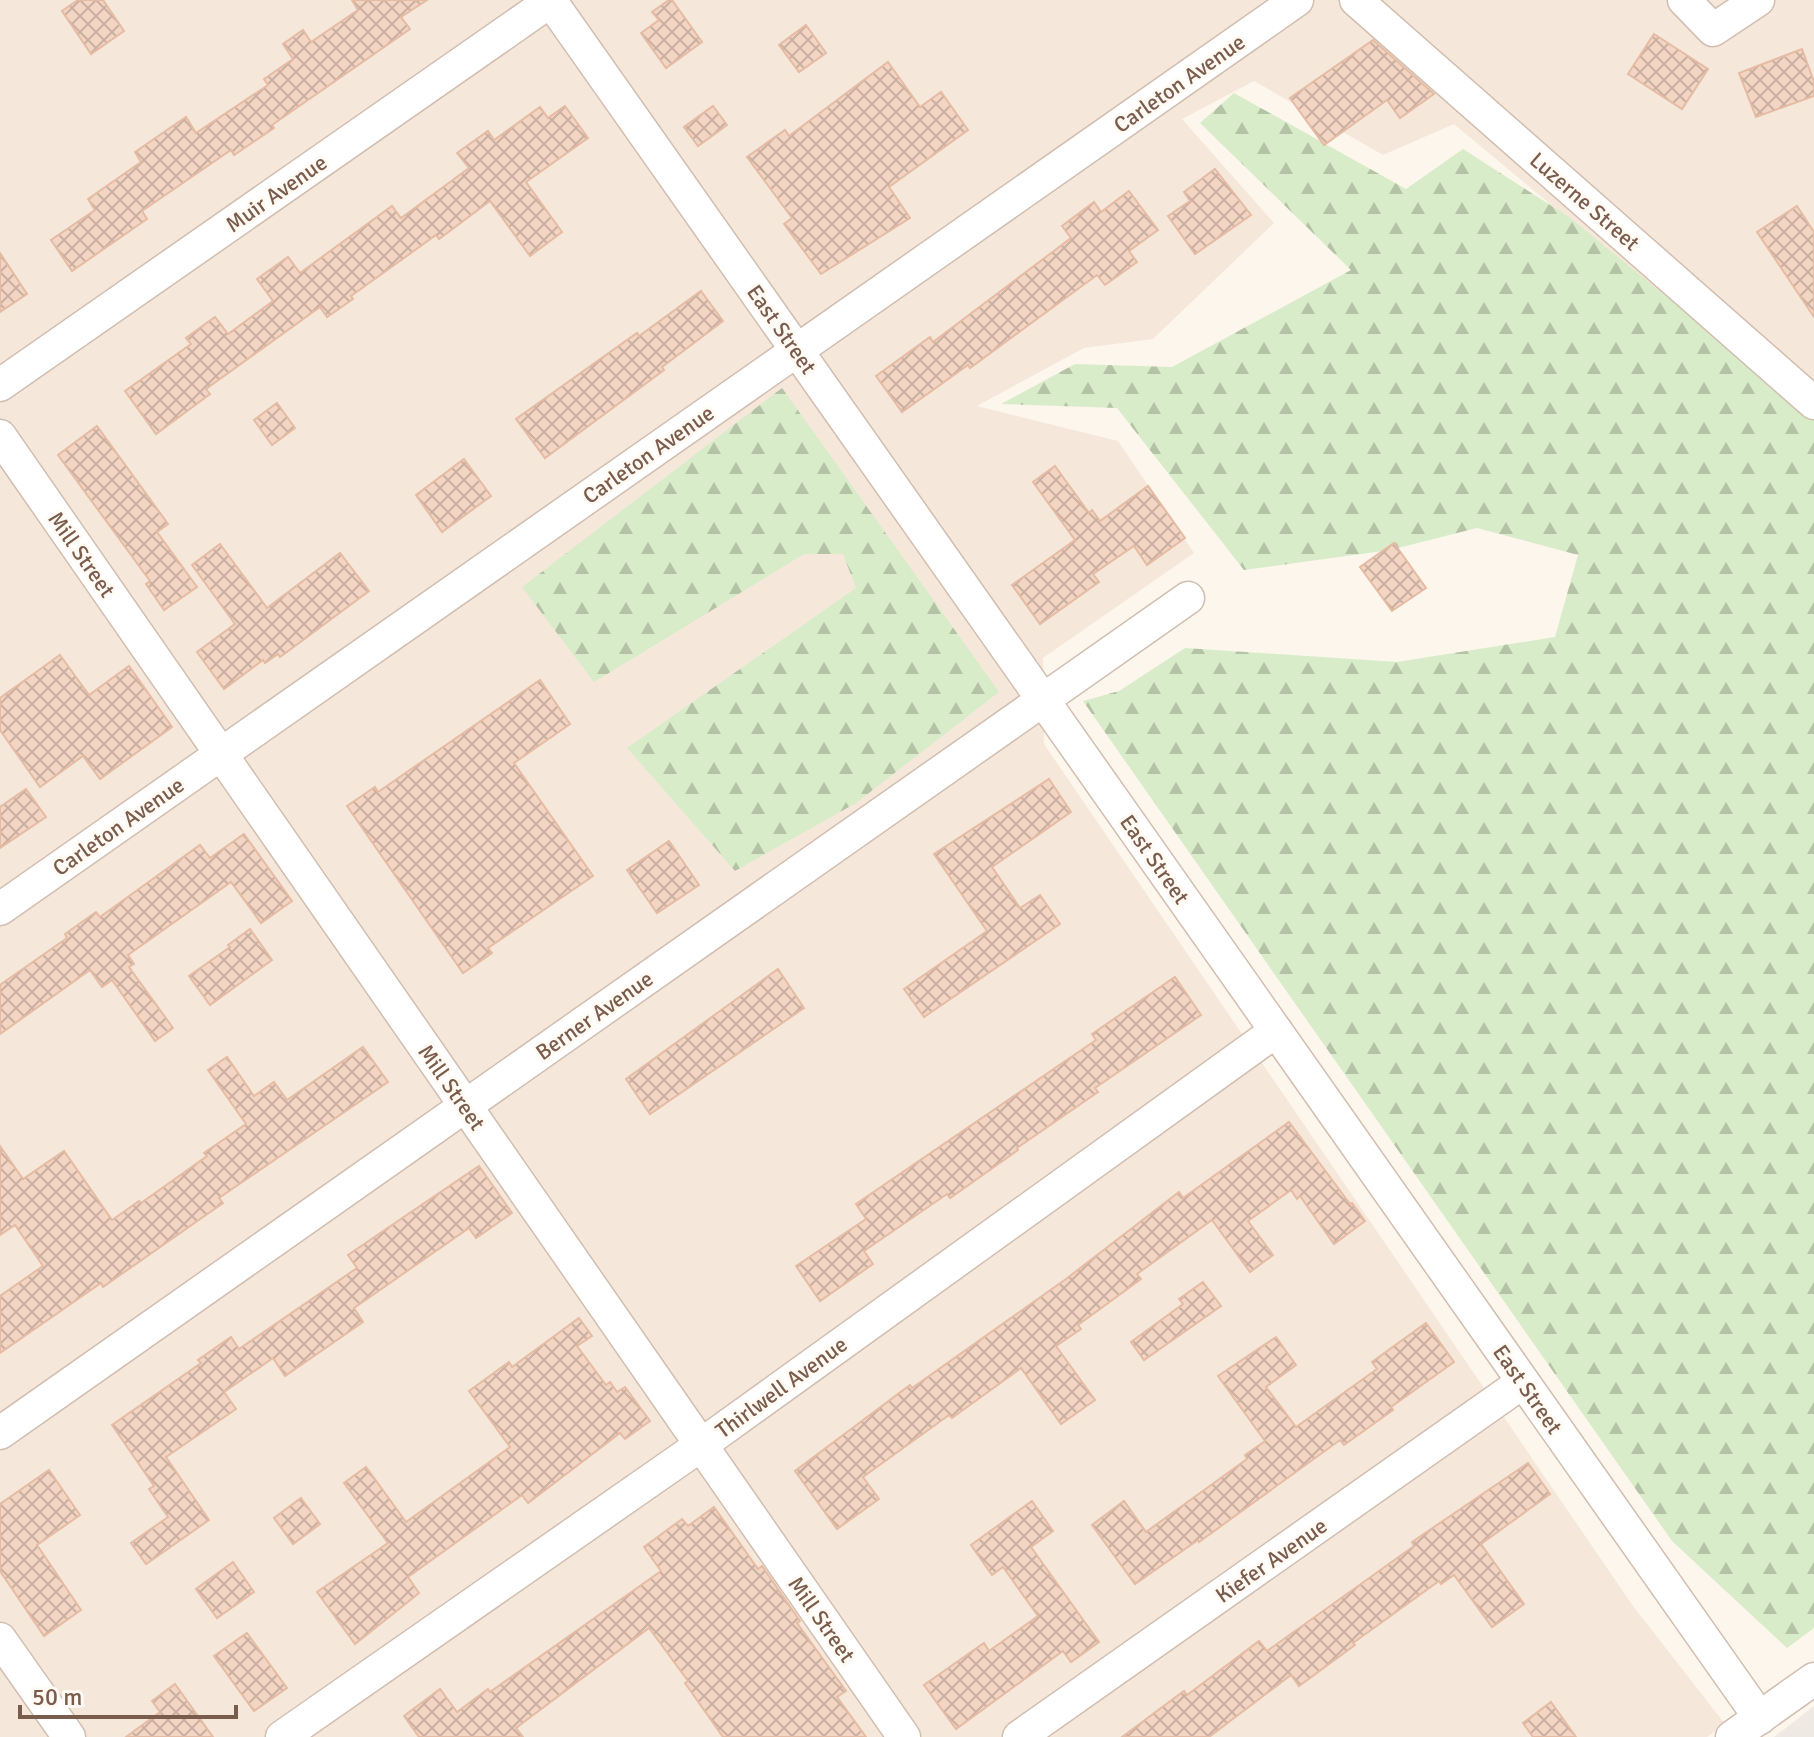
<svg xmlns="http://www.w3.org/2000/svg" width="1814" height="1737" viewBox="0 0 1814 1737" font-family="Signika,sans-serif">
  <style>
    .residential { fill: #f5e8da }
    .industrial { fill: #efe9e4 }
    .forest { fill: url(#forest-firs) }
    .building { fill: url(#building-cross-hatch); stroke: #e6bba3; stroke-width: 2 }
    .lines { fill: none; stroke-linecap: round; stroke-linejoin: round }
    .minor-casing { stroke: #d1beb0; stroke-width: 35 }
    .minor { stroke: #fff; stroke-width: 32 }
    .labels { text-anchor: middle; stroke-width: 6; stroke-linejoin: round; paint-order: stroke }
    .street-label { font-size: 22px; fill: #7a5c4d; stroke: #fffaf3 }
  </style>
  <defs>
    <pattern id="forest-firs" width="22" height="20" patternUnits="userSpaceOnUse" patternTransform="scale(2)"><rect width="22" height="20" fill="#d8ecc9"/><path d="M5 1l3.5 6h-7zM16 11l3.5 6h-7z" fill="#b4c2a5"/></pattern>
    <pattern id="building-cross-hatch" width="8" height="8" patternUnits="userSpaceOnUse" patternTransform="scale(2)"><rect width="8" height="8" fill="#f3d5c3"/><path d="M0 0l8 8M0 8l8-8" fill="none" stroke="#cab0a1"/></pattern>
  </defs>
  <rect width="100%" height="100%" fill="#fdf6ec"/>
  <!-- residential -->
  <path class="residential" d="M0,0H1814V424L1454,124L1383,155L1254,81L1182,119L1274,223L1153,339L1084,348L977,406L1118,441L1194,553L1043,658L1044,744L1633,1606L1725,1724L1707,1737H0Z"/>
  <!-- industrial -->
  <path class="industrial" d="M1814,1706V1737H1774Z"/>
  <!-- forest -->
  <g class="forest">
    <path d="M1234,93L1406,189L1463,149L1569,217L1814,417V1628L1787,1648L1672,1541L1083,701L1119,691L1185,648L1397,662L1555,637L1578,555L1477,528L1390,550L1244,570L1117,408L1001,404L1075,364L1172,367L1351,270L1200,123Z"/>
    <path d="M782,388L999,692L856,803L735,871L627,748L856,588L843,554H804L594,682L522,587Z"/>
  </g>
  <!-- building -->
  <g class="building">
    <path d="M78,0H103L124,31L91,54L62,11Z"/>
    <path d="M352,0H427L401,17L410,29L272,125L274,128L234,155L231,150L142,211L147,219L72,271L51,240L95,210L88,199L141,162L135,152L186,117L196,133L268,85L264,79L293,59L283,44L303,30L311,42L358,10Z"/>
    <path d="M669,0H672L702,42L666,68L641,33L659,20L652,12Z"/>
    <path d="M806,25L826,53L799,72L779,45Z"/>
    <path d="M1654,34L1708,69L1682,109L1628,74Z"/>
    <path d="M1373,40L1434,94L1400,118L1387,100L1324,145L1290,98Z"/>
    <path d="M1802,49L1814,82V96L1756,117L1739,73Z"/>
    <path d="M888,62L920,107L941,92L968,130L889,187L910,218L821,274L784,224L792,218L747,157L785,130L789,136Z"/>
    <path d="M565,106L588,138L526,182L562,232L530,256L490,201L439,239L436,235L351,296L353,299L327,317L320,307L206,389L210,394L156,434L125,391L191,344L186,338L215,317L228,334L273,301L257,279L288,257L300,273L392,206L401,218L469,168L457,153L488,131L494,140L540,107L548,118Z"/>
    <path d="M713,106L727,125L698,146L684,127Z"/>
    <path d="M1215,169L1251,215L1195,254L1168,216L1190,201L1184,192Z"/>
    <path d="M1129,191L1158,230L1129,251L1137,262L1105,285L1097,275L970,368L968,365L902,412L876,376L930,337L933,342L1071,238L1062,226L1094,202L1101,212Z"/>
    <path d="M1797,206L1814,232V317L1757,232Z"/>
    <path d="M0,253L27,294L0,312Z"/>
    <path d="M701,291L723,321L662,367L664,370L545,458L516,419L637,333L639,336Z"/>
    <path d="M277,403L295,428L272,445L254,420Z"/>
    <path d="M97,426L168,524L157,532L197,587L164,610L146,584L150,581L58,455Z"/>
    <path d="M464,459L491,496L442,532L416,495Z"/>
    <path d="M1055,466L1089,513L1092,510L1100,521L1148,486L1185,538L1147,565L1134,546L1093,574L1099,582L1040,624L1012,585L1075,540L1033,482Z"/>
    <path d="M1394,543L1426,588L1392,611L1360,567Z"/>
    <path d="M220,544L267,608L340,553L369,591L280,657L278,654L265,663L263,660L224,689L197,652L235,624L192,565Z"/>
    <path d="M60,655L89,695L129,666L172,727L100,779L83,756L40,787L0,730V698Z"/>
    <path d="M540,680L570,724L514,763L593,876L488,948L492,953L463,973L347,806L375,787L378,792Z"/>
    <path d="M1049,779L1071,812L992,867L1020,908L1040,895L1060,924L924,1017L904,989L987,931L934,854Z"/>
    <path d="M26,789L46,817L0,848V807Z"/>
    <path d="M244,834L292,901L261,923L231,882L128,955L134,964L129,967L173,1028L155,1041L112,980L102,987L90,970L0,1034V985L67,938L65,934L96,912L100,917L200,845L210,858Z"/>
    <path d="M669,841L699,885L657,913L627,870Z"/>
    <path d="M250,929L272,960L210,1005L189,976L230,947L228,945Z"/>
    <path d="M778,969L804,1008L650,1114L626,1079Z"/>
    <path d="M1175,977L1201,1015L1095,1088L1098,1092L1017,1148L1018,1150L950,1198L947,1194L864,1251L873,1264L820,1301L796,1266L866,1219L856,1204L1096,1040L1092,1034Z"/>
    <path d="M363,1047L388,1082L219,1198L223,1203L103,1287L101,1283L0,1353V1296L43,1266L15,1225L0,1235V1146L23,1179L64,1151L112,1220L139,1201L141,1203L207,1156L204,1153L246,1124L208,1070L227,1057L254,1096L274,1082L287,1100Z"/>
    <path d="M1289,1122L1350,1204L1352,1203L1365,1221L1334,1244L1300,1196L1297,1199L1291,1190L1248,1221L1273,1255L1250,1272L1212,1220L1137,1274L1141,1279L1078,1325L1081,1329L1056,1346L1095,1400L1061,1424L1021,1368L952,1418L949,1415L863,1477L879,1499L837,1529L795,1471L910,1385L912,1388L1066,1279L1179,1192L1183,1198Z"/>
    <path d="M479,1166L512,1213L476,1238L469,1228L354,1308L363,1322L285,1376L273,1358L224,1392L236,1409L166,1457L209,1520L146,1564L131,1543L168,1517L149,1489L154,1486L112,1425L201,1363L198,1360L231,1337L239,1349L357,1268L348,1255Z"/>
    <path d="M1203,1282L1221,1306L1144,1360L1131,1342L1183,1304L1179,1299Z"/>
    <path d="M579,1318L592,1336L577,1346L606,1385L610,1382L617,1392L625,1387L650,1421L625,1439L620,1433L528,1503L522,1495L408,1577L419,1593L355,1644L317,1592L388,1543L344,1483L366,1467L406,1522L510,1447L469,1391L509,1362L512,1367Z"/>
    <path d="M1426,1323L1454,1362L1391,1407L1393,1410L1344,1445L1340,1440L1199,1542L1198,1540L1135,1584L1092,1525L1124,1501L1146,1532L1247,1459L1245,1455L1265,1441L1218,1376L1276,1337L1296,1365L1266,1387L1296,1427L1377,1369L1372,1362Z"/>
    <path d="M1528,1463L1550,1494L1481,1544L1524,1604L1492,1627L1454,1575L1441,1584L1439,1581L1353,1643L1355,1645L1299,1686L1291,1675L1209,1737H1122L1184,1691L1187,1695L1259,1641L1267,1651L1414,1546L1412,1542Z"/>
    <path d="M49,1470L80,1515L37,1545L81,1610L44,1636L0,1571V1504Z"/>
    <path d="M301,1498L320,1524L293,1544L274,1518Z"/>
    <path d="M1032,1501L1053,1531L1031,1547L1099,1642L1071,1662L1063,1651L956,1729L924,1685L984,1643L989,1651L1038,1616L1003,1567L992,1575L971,1545Z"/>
    <path d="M714,1507L758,1569L762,1566L800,1621L797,1623L846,1691L837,1697L866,1737H723L685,1683L688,1681L649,1628L516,1728L523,1737H419L404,1716L440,1689L457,1712L488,1689L490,1692L661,1571L644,1547L682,1519L688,1526Z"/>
    <path d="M233,1562L254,1592L217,1618L196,1589Z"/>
    <path d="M247,1633L287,1688L254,1711L214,1656Z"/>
    <path d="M175,1684L213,1737H126L160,1712L152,1701Z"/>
    <path d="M1551,1702L1576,1737H1533L1523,1723Z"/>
  </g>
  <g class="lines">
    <defs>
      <g id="minor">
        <path d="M550,0L1760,1718"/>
        <path d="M1356,0L1814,403"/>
        <path d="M1684,0L1713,30L1758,0"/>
        <path d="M0,385L552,0"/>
        <path d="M0,436L904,1737"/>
        <path d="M0,909L1297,0"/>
        <path d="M0,1433L1188,598"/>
        <path d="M0,1639L69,1737"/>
        <path d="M282,1737L701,1445L1276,1031"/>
        <path d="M1019,1737L1523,1382"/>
        <path d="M1732,1737L1814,1679"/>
      </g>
    </defs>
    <!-- minor casing -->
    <use href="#minor" class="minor-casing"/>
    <!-- minor -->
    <use href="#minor" class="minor"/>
  </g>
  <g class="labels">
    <!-- street labels -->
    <g class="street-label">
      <text transform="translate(1179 83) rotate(-35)" y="8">Carleton Avenue</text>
      <text transform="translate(276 193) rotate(-35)" y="8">Muir Avenue</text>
      <text transform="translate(1585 201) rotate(41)" y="8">Luzerne Street</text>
      <text transform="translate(782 329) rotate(55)" y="8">East Street</text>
      <text transform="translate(648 454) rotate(-35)" y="8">Carleton Avenue</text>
      <text transform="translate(82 554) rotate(55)" y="8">Mill Street</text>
      <text transform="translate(118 826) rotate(-35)" y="8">Carleton Avenue</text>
      <text transform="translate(1155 859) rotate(55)" y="8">East Street</text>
      <text transform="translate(594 1015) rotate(-35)" y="8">Berner Avenue</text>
      <text transform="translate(452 1087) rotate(55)" y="8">Mill Street</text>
      <text transform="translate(781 1387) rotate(-36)" y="8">Thirlwell Avenue</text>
      <text transform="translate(1528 1389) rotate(55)" y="8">East Street</text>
      <text transform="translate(1271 1560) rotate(-35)" y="8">Kiefer Avenue</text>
      <text transform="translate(822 1619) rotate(55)" y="8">Mill Street</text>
    </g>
  </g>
  <!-- scale -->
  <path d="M20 1705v12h216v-12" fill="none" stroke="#7a5c4d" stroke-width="4"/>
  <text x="32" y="1705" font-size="24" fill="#7a5c4d" stroke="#fffaf3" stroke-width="6" paint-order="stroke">50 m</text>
</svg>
